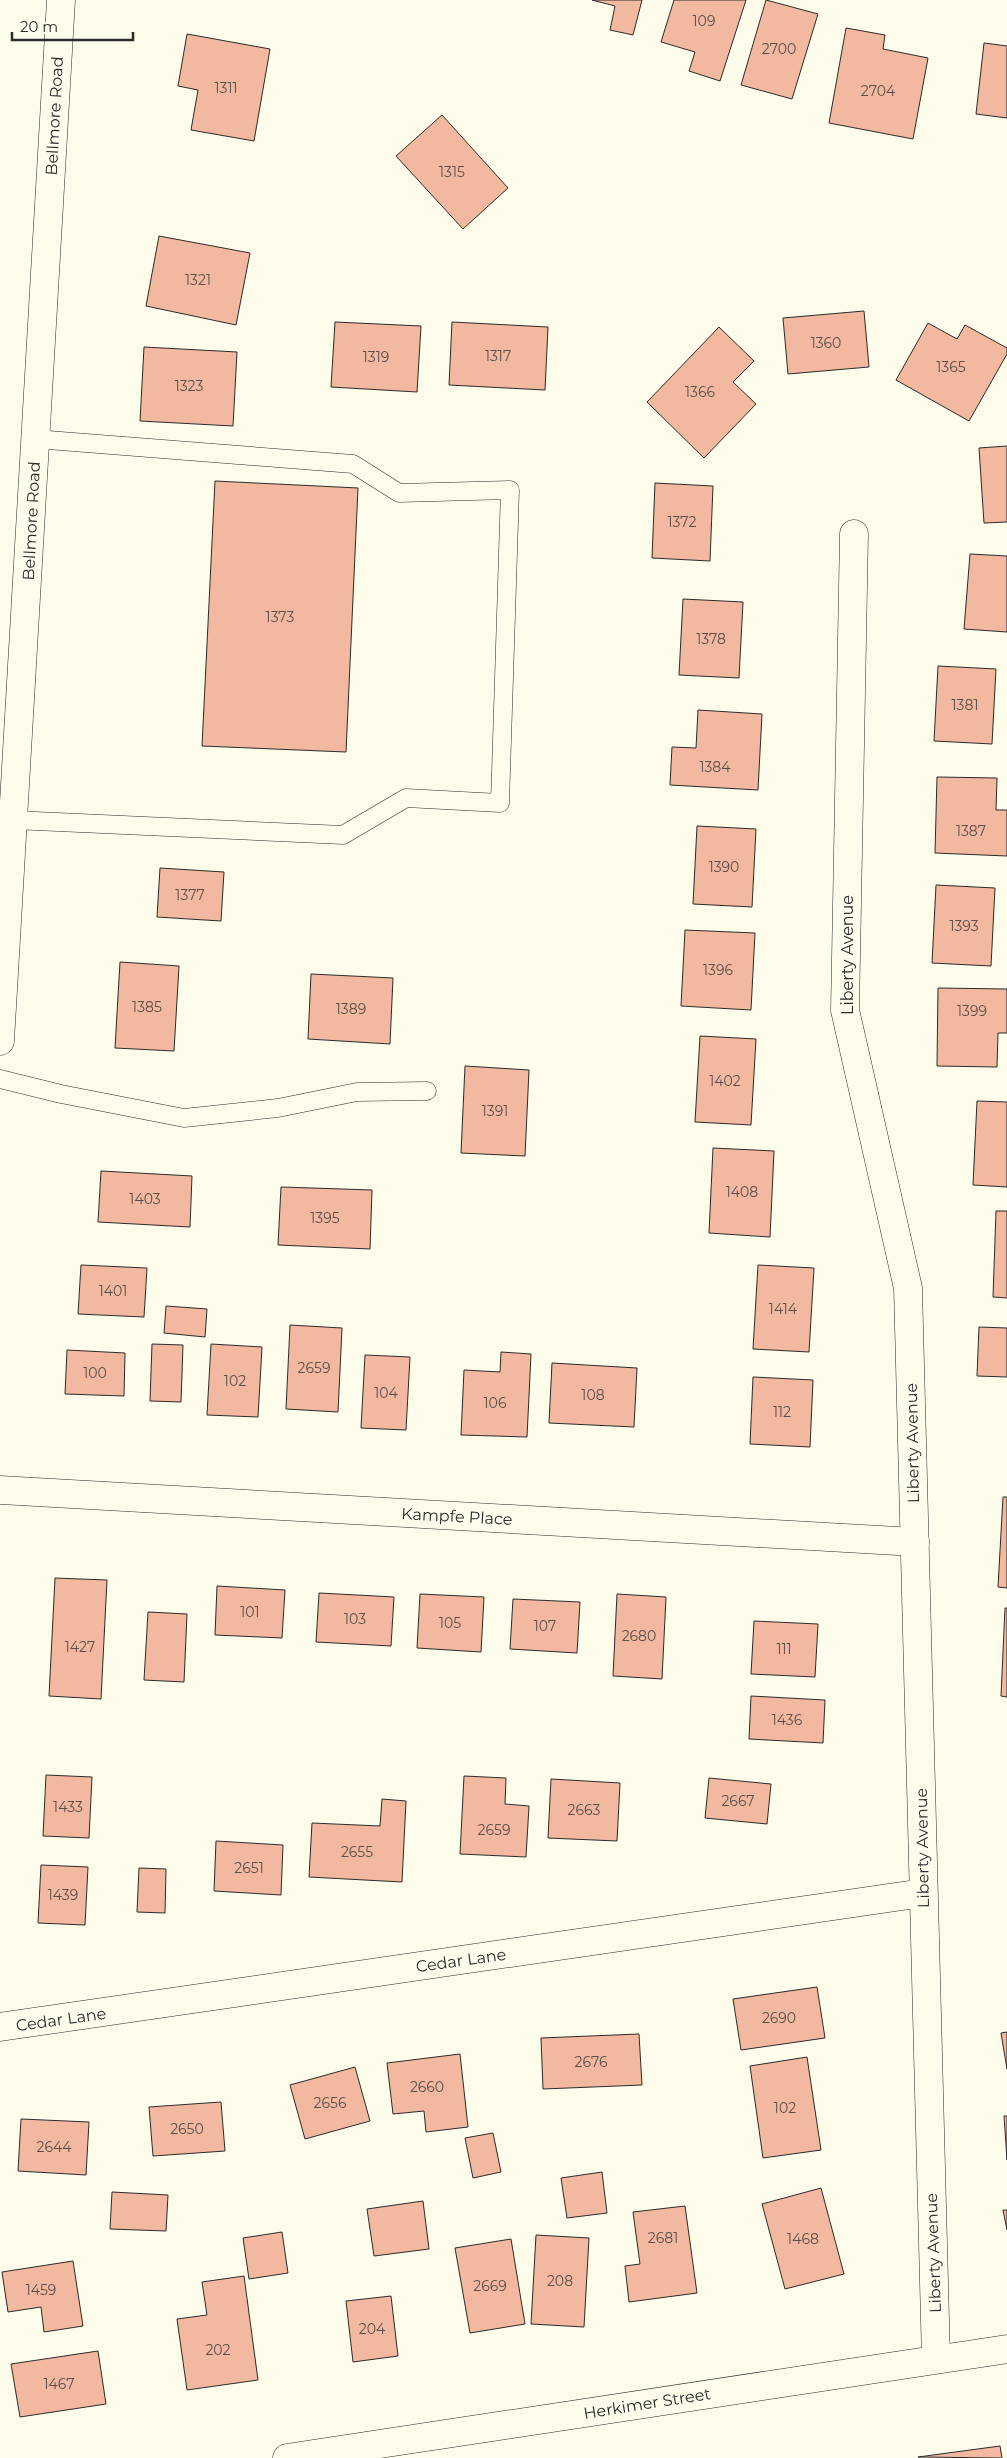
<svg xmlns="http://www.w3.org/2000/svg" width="1007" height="2458" viewBox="0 0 1007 2458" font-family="Montserrat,sans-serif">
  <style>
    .building { fill: #f2b8a0; stroke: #2b2b2b }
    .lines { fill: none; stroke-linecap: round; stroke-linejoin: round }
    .lane-casing { stroke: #2b2b2b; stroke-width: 19 }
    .street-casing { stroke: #2b2b2b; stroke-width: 29 }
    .secondary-casing { stroke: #2b2b2b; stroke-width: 29 }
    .lane { stroke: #fdfbea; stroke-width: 18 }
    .street { stroke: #fdfbea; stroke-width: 28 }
    .secondary { stroke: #fdfbea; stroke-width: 28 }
    .labels { text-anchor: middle; stroke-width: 4; stroke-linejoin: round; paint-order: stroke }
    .number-label { font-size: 14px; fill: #5d4e48 }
    .street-label { font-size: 16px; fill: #2b2b2b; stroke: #fdfbea }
  </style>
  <rect width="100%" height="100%" fill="#fdfbea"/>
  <!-- building -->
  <g class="building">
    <path d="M592,0H642L633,35L610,30L615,6Z"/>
    <path d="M674,0H746L720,81L689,71L695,52L661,42Z"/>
    <path d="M766,0L818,14L792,99L741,85Z"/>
    <path d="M846,28L885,35L883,49L928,58L913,139L829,123Z"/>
    <path d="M187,34L270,49L254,141L191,130L198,90L178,86Z"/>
    <path d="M984,43L1007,46V118L976,114Z"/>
    <path d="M442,115L508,188L463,229L396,156Z"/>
    <path d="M159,236L250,253L236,325L146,306Z"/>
    <path d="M864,311L869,367L788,374L783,318Z"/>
    <path d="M335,322L421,326L417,392L331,387Z"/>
    <path d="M452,322L548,327L545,390L449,385Z"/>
    <path d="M928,323L957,339L965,325L1007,348V354L969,421L896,380Z"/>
    <path d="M719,327L754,361L733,382L756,404L704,458L647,402Z"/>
    <path d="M144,347L237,352L233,426L140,421Z"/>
    <path d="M1007,446V522L984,523L979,448Z"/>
    <path d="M215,481L358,488L346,752L202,746Z"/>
    <path d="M655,483L713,486L710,561L652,558Z"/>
    <path d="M970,554L1007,556V632L964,629Z"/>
    <path d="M683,599L743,602L739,678L679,675Z"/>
    <path d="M938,666L996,669L992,744L934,741Z"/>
    <path d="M698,710L762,714L758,790L670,785L672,747L696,748Z"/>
    <path d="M937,777L997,778L996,810H1007V856L935,853Z"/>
    <path d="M697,826L756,829L752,907L693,904Z"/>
    <path d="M160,868L224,872L221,921L157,917Z"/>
    <path d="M936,885L995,888L991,966L932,963Z"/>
    <path d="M685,930L755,933L751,1010L681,1006Z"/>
    <path d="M120,962L179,966L174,1051L115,1048Z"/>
    <path d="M311,974L393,978L390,1044L308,1039Z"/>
    <path d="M938,988L1007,989V1033H998L997,1067L937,1066Z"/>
    <path d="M700,1036L756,1039L751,1125L695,1122Z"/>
    <path d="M465,1066L529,1070L525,1156L461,1153Z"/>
    <path d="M977,1101L1007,1102V1187L973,1185Z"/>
    <path d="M713,1148L774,1151L770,1237L709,1233Z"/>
    <path d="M101,1171L192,1176L190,1227L98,1222Z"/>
    <path d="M281,1187L372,1190L370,1249L278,1245Z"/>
    <path d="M996,1211H1007V1298L993,1297Z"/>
    <path d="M81,1265L147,1268L144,1317L78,1314Z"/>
    <path d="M758,1265L814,1268L809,1352L753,1349Z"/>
    <path d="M166,1306L207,1309L205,1337L164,1333Z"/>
    <path d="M290,1325L342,1328L338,1412L286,1409Z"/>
    <path d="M979,1327L1007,1328V1377L977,1376Z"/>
    <path d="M152,1344L183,1345L181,1402L150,1401Z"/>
    <path d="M211,1344L262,1347L258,1417L207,1415Z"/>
    <path d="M67,1350L125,1353L124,1396L65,1394Z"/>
    <path d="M501,1352L531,1354L527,1437L461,1435L464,1370L500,1372Z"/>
    <path d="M365,1355L410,1357L406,1430L361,1428Z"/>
    <path d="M552,1363L637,1368L634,1427L549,1423Z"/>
    <path d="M753,1377L813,1380L810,1447L750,1444Z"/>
    <path d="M1003,1497H1007V1588L998,1587Z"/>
    <path d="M55,1578L107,1580L101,1699L49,1696Z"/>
    <path d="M217,1586L285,1590L282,1638L215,1635Z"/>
    <path d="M319,1593L394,1597L391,1646L316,1642Z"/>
    <path d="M420,1594L484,1597L481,1652L417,1648Z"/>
    <path d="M617,1594L666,1597L662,1679L613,1676Z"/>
    <path d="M513,1599L580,1602L577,1653L510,1649Z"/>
    <path d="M1005,1608H1007V1697L1001,1696Z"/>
    <path d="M148,1612L187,1614L184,1682L144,1680Z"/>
    <path d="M754,1621L818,1624L815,1677L751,1674Z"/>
    <path d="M751,1696L825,1700L823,1743L749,1739Z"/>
    <path d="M46,1775L92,1777L89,1838L43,1836Z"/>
    <path d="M464,1776L506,1778L505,1804L529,1806L526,1857L460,1854Z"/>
    <path d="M709,1778L771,1784L767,1824L705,1818Z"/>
    <path d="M551,1779L620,1783L617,1841L548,1838Z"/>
    <path d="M382,1799L406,1801L402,1882L309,1877L312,1823L380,1826Z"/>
    <path d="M216,1841L283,1845L281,1895L214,1891Z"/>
    <path d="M41,1865L88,1867L85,1925L38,1923Z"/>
    <path d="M139,1868L166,1869L165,1913L137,1912Z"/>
    <path d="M817,1987L825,2038L741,2050L733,1999Z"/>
    <path d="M1007,2032V2069L1001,2033Z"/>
    <path d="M639,2034L642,2085L543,2089L541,2038Z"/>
    <path d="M460,2054L468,2127L426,2132L424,2111L393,2114L387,2063Z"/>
    <path d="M807,2057L821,2150L763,2158L750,2066Z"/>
    <path d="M355,2067L370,2121L305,2139L290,2085Z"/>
    <path d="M221,2102L225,2151L153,2156L149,2107Z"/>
    <path d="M1004,2116H1007V2160Z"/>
    <path d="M21,2119L89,2122L86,2175L18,2171Z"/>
    <path d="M493,2133L501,2172L473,2178L465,2138Z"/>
    <path d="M602,2172L607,2213L567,2218L561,2178Z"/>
    <path d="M821,2188L844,2274L785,2289L762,2204Z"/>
    <path d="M112,2192L168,2195L166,2231L110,2229Z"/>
    <path d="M423,2201L429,2249L374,2256L367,2209Z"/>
    <path d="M685,2206L697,2293L629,2302L625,2266L640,2264L633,2212Z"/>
    <path d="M1003,2210H1007V2230Z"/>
    <path d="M282,2232L288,2273L249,2279L243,2238Z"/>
    <path d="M536,2235L589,2238L584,2327L531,2324Z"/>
    <path d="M511,2239L525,2324L470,2333L455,2248Z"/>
    <path d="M73,2261L83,2326L44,2332L41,2307L8,2312L2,2272Z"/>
    <path d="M244,2276L258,2380L187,2390L177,2319L207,2315L202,2282Z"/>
    <path d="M391,2296L398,2356L353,2362L346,2301Z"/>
    <path d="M98,2351L106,2404L20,2417L11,2364Z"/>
    <path d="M1000,2446L1002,2458L918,2457Z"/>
  </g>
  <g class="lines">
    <defs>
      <g id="lane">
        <path d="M13,820L343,835L406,798L500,803L510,490L399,493L353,464L35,439"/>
        <path d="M0,1079L61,1094L184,1118L278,1108L357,1092L427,1091"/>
      </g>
      <g id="street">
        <path d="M854,534L845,1010L908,1288L936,2359"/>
        <path d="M0,1490L915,1542"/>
        <path d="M0,2027L923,1893"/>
        <path d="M287,2458L1007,2349"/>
      </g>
      <path id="secondary" d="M0,1041L61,0"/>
    </defs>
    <!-- lane casing -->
    <use href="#lane" class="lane-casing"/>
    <!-- street casing -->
    <use href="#street" class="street-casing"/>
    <!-- secondary casing -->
    <use href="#secondary" class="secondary-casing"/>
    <!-- lane -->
    <use href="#lane" class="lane"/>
    <!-- street -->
    <use href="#street" class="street"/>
    <!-- secondary -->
    <use href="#secondary" class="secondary"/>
  </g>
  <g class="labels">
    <!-- number labels -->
    <g class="number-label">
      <text x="704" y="26">109</text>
      <text x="779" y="54">2700</text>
      <text x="226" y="93">1311</text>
      <text x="878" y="96">2704</text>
      <text x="452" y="177">1315</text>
      <text x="198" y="285">1321</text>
      <text x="826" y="348">1360</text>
      <text x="498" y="361">1317</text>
      <text x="376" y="362">1319</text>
      <text x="951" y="372">1365</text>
      <text x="189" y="391">1323</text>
      <text x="700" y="397">1366</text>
      <text x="682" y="527">1372</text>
      <text x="280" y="622">1373</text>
      <text x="711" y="644">1378</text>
      <text x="965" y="710">1381</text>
      <text x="715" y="772">1384</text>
      <text x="971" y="836">1387</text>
      <text x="724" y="872">1390</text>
      <text x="190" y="900">1377</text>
      <text x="964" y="931">1393</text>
      <text x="718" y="975">1396</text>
      <text x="147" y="1012">1385</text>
      <text x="351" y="1014">1389</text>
      <text x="972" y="1016">1399</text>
      <text x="725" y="1086">1402</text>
      <text x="495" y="1116">1391</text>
      <text x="742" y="1197">1408</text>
      <text x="145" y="1204">1403</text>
      <text x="325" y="1223">1395</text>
      <text x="113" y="1296">1401</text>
      <text x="783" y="1314">1414</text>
      <text x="314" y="1373">2659</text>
      <text x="95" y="1378">100</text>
      <text x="235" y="1386">102</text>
      <text x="386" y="1398">104</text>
      <text x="593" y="1400">108</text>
      <text x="495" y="1408">106</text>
      <text x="782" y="1417">112</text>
      <text x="250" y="1617">101</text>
      <text x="355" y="1624">103</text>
      <text x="450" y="1628">105</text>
      <text x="545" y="1631">107</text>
      <text x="639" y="1641">2680</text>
      <text x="80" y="1652">1427</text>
      <text x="784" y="1654">111</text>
      <text x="787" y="1725">1436</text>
      <text x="738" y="1806">2667</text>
      <text x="68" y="1812">1433</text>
      <text x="584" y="1815">2663</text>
      <text x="494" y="1835">2659</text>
      <text x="357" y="1857">2655</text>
      <text x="249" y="1873">2651</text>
      <text x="63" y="1900">1439</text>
      <text x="779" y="2023">2690</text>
      <text x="591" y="2067">2676</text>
      <text x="427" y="2092">2660</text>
      <text x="330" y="2108">2656</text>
      <text x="785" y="2113">102</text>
      <text x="187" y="2134">2650</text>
      <text x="54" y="2152">2644</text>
      <text x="663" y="2243">2681</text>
      <text x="803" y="2244">1468</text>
      <text x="560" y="2286">208</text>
      <text x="490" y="2291">2669</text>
      <text x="41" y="2295">1459</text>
      <text x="372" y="2334">204</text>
      <text x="218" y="2355">202</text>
      <text x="59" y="2389">1467</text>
    </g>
    <!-- street labels -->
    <g class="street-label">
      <text transform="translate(54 116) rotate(-87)" y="6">Bellmore Road</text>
      <text transform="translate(31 521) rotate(-87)" y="6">Bellmore Road</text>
      <text transform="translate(847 955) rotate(-90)" y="6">Liberty Avenue</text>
      <text transform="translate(912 1443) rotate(-91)" y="6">Liberty Avenue</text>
      <text transform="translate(457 1516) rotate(3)" y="6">Kampfe Place</text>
      <text transform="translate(922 1848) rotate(-91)" y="6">Liberty Avenue</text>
      <text transform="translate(461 1960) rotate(-8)" y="6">Cedar Lane</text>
      <text transform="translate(61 2019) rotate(-8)" y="6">Cedar Lane</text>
      <text transform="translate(933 2253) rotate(-92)" y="6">Liberty Avenue</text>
      <text transform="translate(647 2403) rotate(-9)" y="6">Herkimer Street</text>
    </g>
  </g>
  <!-- scale -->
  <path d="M12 32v8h121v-8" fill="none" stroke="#2b2b2b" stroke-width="2.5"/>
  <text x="20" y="32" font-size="15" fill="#2b2b2b" stroke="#fdfbea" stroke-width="4" paint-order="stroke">20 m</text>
</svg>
